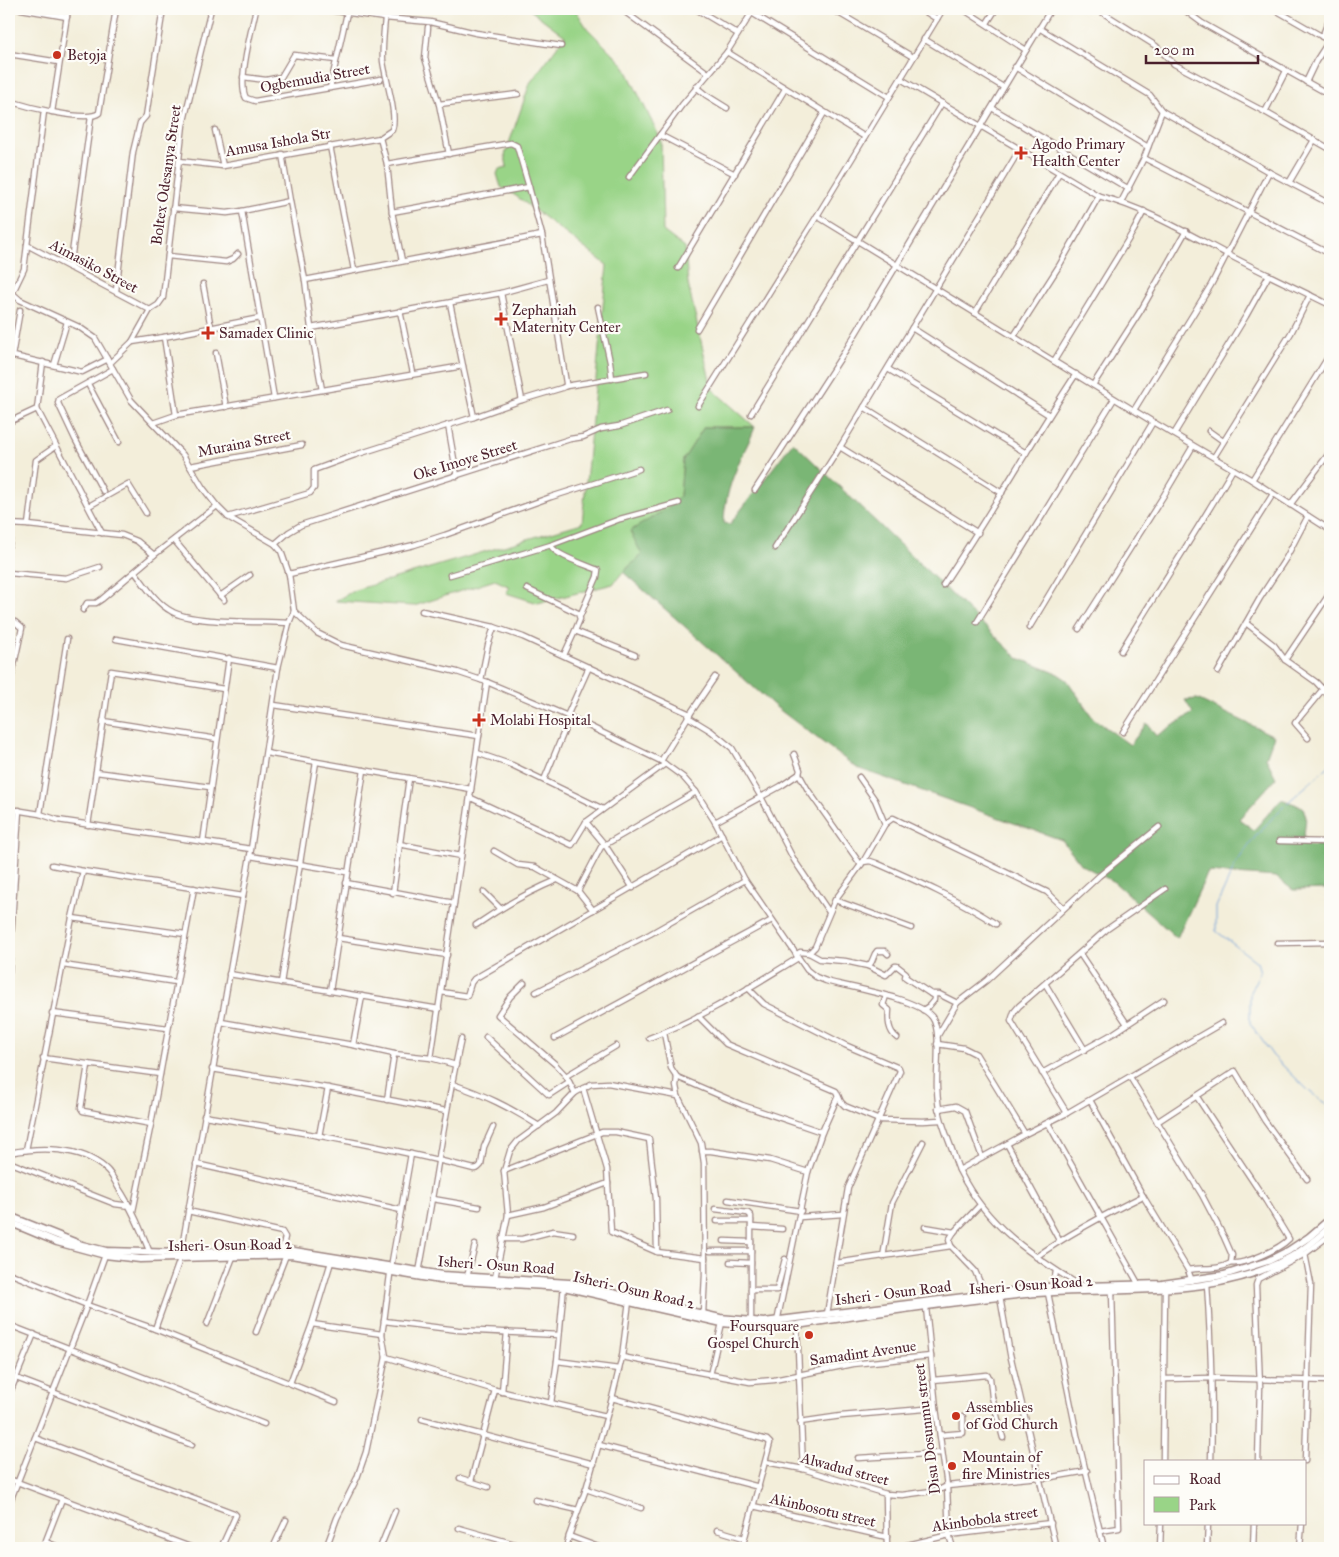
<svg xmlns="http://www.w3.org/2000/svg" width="1339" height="1557" viewBox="0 0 1339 1557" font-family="'IM FELL Great Primer',serif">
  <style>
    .green { fill: #99d487; stroke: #727a59 }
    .forest { fill: #7ab674; stroke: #626a50 }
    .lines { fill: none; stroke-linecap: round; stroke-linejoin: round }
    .stream { stroke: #709fd9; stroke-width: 1 }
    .minor-casing { stroke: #9e8682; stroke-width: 7 }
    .secondary-casing { stroke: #9e8682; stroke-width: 9 }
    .minor { stroke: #fff; stroke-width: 4.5 }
    .secondary { stroke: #fff; stroke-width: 6 }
    .poi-dot { fill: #c8321e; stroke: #fdfcf7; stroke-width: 2 }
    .labels { text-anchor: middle; stroke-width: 4.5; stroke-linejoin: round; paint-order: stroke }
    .poi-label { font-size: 15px; fill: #4a1f2b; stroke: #fdfcf7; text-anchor: start }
    .street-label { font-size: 15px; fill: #4a1f2b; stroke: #fdfcf7 }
  </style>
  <rect width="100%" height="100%" fill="#fdfcf7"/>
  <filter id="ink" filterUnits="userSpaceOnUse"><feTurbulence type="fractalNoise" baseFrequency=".02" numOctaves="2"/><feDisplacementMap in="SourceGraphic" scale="10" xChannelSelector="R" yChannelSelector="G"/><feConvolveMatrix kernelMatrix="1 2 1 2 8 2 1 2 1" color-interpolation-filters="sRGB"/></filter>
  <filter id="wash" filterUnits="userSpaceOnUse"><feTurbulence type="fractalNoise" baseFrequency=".0096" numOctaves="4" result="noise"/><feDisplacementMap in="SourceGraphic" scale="20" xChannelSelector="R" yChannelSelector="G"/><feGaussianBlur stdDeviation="1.12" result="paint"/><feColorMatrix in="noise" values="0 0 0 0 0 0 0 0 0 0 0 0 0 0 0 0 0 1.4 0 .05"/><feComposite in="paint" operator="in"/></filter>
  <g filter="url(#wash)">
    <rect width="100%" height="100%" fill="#f3eeda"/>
    <!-- green -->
    <path class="green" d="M529,9H575L587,28L624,65L661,140L663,231L685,248L688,284L712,389L755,427H704L683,460L680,496L668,508L642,555L623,572L613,584L538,603L506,593L510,587L495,580L414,606L335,601L355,590L582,523L607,265L516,196L501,187L497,174L499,169L507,167L505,155L530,83L565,36Z"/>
    <!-- forest -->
    <path class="forest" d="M704,427H755C750,442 741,455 736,470C729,486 724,506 724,523L730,524L793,442L1018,658L1058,674L1067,680L1093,718L1130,745L1147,723L1156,736L1193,713L1185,700L1197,699L1274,736L1266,758L1276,778L1239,819L1254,830L1281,799L1303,807L1306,817L1303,845L1330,846V889L1293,890L1276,877L1208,872L1177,938L1114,882L1082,865L1062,840L857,768L777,708L623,572L642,555L630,531L668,508L680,496L683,460Z"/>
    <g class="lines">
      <!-- stream -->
      <path class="stream" d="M1330,765L1286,804L1258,833L1236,863L1216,907V931L1257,962L1260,972L1250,992V1023L1273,1056L1310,1092L1330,1106"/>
    </g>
  </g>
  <g filter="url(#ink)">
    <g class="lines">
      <defs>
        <g id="minor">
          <path d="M21,9L67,17"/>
          <path d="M256,9C252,28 237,83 246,98L255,101L381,79"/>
          <path d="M322,9L385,18L430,22L476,33L561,46"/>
          <path d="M621,9L708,73"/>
          <path d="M696,9L738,34"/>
          <path d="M832,9L913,57"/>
          <path d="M921,9L937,19"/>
          <path d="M963,9L1026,50"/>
          <path d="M1097,9L1156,46L1174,64L1265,112L1330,149"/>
          <path d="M1183,9L1202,23L1330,95"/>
          <path d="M1274,9L1330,41"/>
          <path d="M752,13L889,97"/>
          <path d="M987,23L996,9"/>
          <path d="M428,27L425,58L439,104L449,154"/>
          <path d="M1039,28L1150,95L1162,111L1269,172L1330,204"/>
          <path d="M1322,37L1330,17"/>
          <path d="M924,39L1003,87"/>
          <path d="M727,52L865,137"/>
          <path d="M9,54L59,62"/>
          <path d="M1015,67L1148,147"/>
          <path d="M243,77L266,80L281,77L294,55L336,60"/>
          <path d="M901,79L1099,196C1145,208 1185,232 1227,254C1261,272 1296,288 1330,305"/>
          <path d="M1306,82L1316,61L1329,41"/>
          <path d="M696,87L706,95L727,108"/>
          <path d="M330,88L347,13"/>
          <path d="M9,101C25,106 87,123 99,113L116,9"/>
          <path d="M439,104L518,94"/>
          <path d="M992,108L1129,189"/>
          <path d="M52,112L68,9"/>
          <path d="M1265,112L1286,71"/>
          <path d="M215,130L223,166"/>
          <path d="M660,135L735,174"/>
          <path d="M380,138L387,164L392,212L529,187L542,235"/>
          <path d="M330,146L354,270"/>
          <path d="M282,154L290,201"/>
          <path d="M1144,158L1330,254"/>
          <path d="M179,161L223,166L380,138L392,130C398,115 385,78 383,61C382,47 384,32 385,18"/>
          <path d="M387,164L511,143L517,146L529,187"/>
          <path d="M629,177L682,105L727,52L754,9"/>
          <path d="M1290,181L1314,140"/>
          <path d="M1121,202L1144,158L1162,111"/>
          <path d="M173,208L227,213L242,211"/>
          <path d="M392,212L402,261"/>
          <path d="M817,216L1153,422L1252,480L1330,530"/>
          <path d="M542,235L566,383V386L562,388L522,400L501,293L311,328L305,280Z"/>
          <path d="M27,245L150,310"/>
          <path d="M168,256L226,262L233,259L238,254"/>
          <path d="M70,268L91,117"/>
          <path d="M678,268L785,89"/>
          <path d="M203,284L211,328"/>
          <path d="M9,290L20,300L79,327L95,338L131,400L183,455L203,488L217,506L228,517L275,544L281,551L289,574L294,611L317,633L341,645L457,672L487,682L570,717L661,761L683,777L696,792L715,822L745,880L807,970L816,977L826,981C851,988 917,998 932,1017C942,1030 936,1071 937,1088C938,1114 942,1123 951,1147C954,1155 956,1164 960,1172C987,1226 1030,1254 1079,1285"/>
          <path d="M116,291L133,152L140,123L146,116L163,9"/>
          <path d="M501,293L548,280"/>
          <path d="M12,294L24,269L44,111"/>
          <path d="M450,303L463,366"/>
          <path d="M598,307L610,362L612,379"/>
          <path d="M150,310L158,305L163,298L183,125L211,9"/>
          <path d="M400,311L413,373"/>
          <path d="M975,313L1059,173"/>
          <path d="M311,328L322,390"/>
          <path d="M912,328L1049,415"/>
          <path d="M697,329L824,113"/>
          <path d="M1014,336L1059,266L1099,196"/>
          <path d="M164,337L176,415"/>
          <path d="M132,342L150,310"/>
          <path d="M216,353L226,407"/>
          <path d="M9,355L82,372L108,359"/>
          <path d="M12,356L20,310"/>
          <path d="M1054,361L1134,230L1144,211"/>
          <path d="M110,363L132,342L164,337L260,318"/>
          <path d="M54,365L67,322"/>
          <path d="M888,369L1026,453"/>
          <path d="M88,384L119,442"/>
          <path d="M1093,385L1141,310L1186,231"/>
          <path d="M566,386L646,373"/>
          <path d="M274,398L242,211L290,201L305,280"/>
          <path d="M698,406L817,216L943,9"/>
          <path d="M864,407L1002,493"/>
          <path d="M37,409L102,533"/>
          <path d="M1134,410L1211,285L1269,172"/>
          <path d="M751,414L942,103"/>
          <path d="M474,417L522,400"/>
          <path d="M9,422L37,409L43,362"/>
          <path d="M153,423L176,415L463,366L474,417L355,455L314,470V488L310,493L228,517"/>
          <path d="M448,425L457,476"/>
          <path d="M1209,431L1223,441"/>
          <path d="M1174,434L1246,316L1269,275"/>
          <path d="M840,447L978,533"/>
          <path d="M1214,457L1291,333L1310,295"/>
          <path d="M190,466L302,445"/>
          <path d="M1252,480L1330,354"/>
          <path d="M755,490L847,348L1051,9"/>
          <path d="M103,491L75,439L58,403L59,399L113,369"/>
          <path d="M1290,505L1330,452"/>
          <path d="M89,506L128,484L146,513"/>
          <path d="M9,524L28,525L122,535L137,541L154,555"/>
          <path d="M28,525L36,460L56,446"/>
          <path d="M174,540L224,600"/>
          <path d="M275,544L289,532L301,525L570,439L583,437L601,429L619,426L667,410"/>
          <path d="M9,545L12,524"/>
          <path d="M775,548L840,447L1020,149"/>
          <path d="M135,572C145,585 156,603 171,611C191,624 262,621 289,623"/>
          <path d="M9,573L66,578L100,567"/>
          <path d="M289,574L414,545L445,535L551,497L639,469"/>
          <path d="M450,575L551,545"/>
          <path d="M943,585C989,516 1030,444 1076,374"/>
          <path d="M527,589L578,613L580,619L575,631"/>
          <path d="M220,596L250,575"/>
          <path d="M83,610L87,603H96L102,599L154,555L217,506"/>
          <path d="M422,611L494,627L523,637L690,714L688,717L711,731L732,748L761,797L794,860L829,912"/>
          <path d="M580,616L597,577L598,570C587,565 553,555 551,545L620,519L679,503"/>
          <path d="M9,621L15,622L22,628L9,688"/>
          <path d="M977,622L1114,399"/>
          <path d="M1246,623L1274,645L1285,660L1316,682L1330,697"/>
          <path d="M1029,628L1153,422"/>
          <path d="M1079,629L1164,495L1193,446"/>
          <path d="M116,639L278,668"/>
          <path d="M1121,651C1158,590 1197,531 1233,469"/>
          <path d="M564,655L575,631L635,655"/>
          <path d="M1285,660L1330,593"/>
          <path d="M1218,672L1260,598L1286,558L1308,516"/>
          <path d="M481,680L488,645L494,627"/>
          <path d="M274,705L479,736"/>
          <path d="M690,714L715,677"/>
          <path d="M567,716L589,667"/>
          <path d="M103,721L217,739"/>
          <path d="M1123,732L1273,494"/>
          <path d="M1308,738L1295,723L1323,689"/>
          <path d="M266,753L471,789"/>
          <path d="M477,753L512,765L603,809"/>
          <path d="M794,754L800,770L799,774L808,790L861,865"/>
          <path d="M661,761L688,717"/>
          <path d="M96,772L210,787"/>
          <path d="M859,777L875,800L885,824"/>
          <path d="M544,780L570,717"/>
          <path d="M471,798L572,845L586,822L665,764"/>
          <path d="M9,809L40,814L58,820L251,849"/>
          <path d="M40,814L67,639"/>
          <path d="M586,822L605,845L633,888"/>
          <path d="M715,822L781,786L799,774"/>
          <path d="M88,825L111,671L224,689"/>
          <path d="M1279,841L1330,842"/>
          <path d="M203,842L229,658"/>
          <path d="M399,844L461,856"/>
          <path d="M494,851L518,865L535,867L578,891L593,910"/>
          <path d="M250,856L347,872"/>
          <path d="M863,862L870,861L876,863C917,881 958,899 996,924"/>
          <path d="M52,865L83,871"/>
          <path d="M346,883L454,903"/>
          <path d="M578,891L601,847L696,792"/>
          <path d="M484,892L500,908"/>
          <path d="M393,893L409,778"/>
          <path d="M835,900L911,928"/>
          <path d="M72,918L185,934"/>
          <path d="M476,925C502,907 528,892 557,880"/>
          <path d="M338,938L447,955"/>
          <path d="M1277,943L1330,942"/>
          <path d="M809,953L820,959L845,961L868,966L886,975L895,966H897L906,973L905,977L934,996V1000L929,1006L923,1010"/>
          <path d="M1080,954L1127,1024"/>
          <path d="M796,955L800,952L809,953L815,947L835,900L863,862L885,824L893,818L1047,892L1064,908"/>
          <path d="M63,965L176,982"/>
          <path d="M868,966C874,962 872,956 877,951H885L888,954"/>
          <path d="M9,971L19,810"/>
          <path d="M229,974L439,1009"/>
          <path d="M281,983L316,762"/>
          <path d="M524,983L510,997L498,1015L555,1064L566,1076L575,1093"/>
          <path d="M1046,985L1085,1050"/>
          <path d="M748,988L764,1004L845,1045L899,1068L900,1071L848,1188L827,1314"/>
          <path d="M330,991L364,770"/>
          <path d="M441,992L467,996L471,983L474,979L722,835"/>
          <path d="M536,992L650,934L745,880"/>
          <path d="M931,994H939L957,1003"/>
          <path d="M886,996L883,1005L889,1010C888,1020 888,1031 897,1038"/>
          <path d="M52,1013L168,1028"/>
          <path d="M698,1016L726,1044L836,1091L841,1102L845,1106L879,1120L923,1121L940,1120"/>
          <path d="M221,1022L353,1045L394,1054L431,1058L456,1065"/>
          <path d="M664,1033L671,1068L677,1077L742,1105L822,1132"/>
          <path d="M938,1035L957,1003L987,980L1099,876L1159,827"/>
          <path d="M486,1037L549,1095L569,1082"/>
          <path d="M555,1038L772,920"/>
          <path d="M649,1038C701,1019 750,987 798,958"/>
          <path d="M937,1044L964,1048L976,1054L1025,1134L1067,1113L1222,1023"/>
          <path d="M353,1045L362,996"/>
          <path d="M43,1058L160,1074"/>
          <path d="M431,1058L487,682"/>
          <path d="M88,1065L81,1108L83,1111L151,1124"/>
          <path d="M212,1069L328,1088L446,1111"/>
          <path d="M1042,1073L1114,1033L1164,1000"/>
          <path d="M566,1076L616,1046"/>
          <path d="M677,1077L676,1086L678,1096"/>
          <path d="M1130,1077L1202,1195L1224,1237L1232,1255L1231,1263C1216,1271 1204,1267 1188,1270"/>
          <path d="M452,1084C485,1095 509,1107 539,1126"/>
          <path d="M583,1088L607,1169L611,1232L657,1252L705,1258"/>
          <path d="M1197,1097L1266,1201L1289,1239C1279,1249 1245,1265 1231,1263"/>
          <path d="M387,1100L394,1054"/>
          <path d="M1090,1100L1143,1196L1188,1270L1192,1281"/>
          <path d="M938,1109L956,1106L965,1111L982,1157"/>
          <path d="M1067,1113L1011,1021L1014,1012L1019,1006L1106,930L1165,889"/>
          <path d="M204,1116C294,1131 385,1146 474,1169L478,1168L481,1165L484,1147L493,1127"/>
          <path d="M1157,1122L1235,1071L1265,1121L1307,1179"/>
          <path d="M1048,1123L1139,1285"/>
          <path d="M319,1136L328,1088"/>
          <path d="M1007,1144L1059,1240"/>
          <path d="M26,1150L72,918L83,871L243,896"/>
          <path d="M702,1151H711L770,1160L808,1172"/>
          <path d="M9,1153C39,1147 80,1146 105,1168C111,1173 115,1181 118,1187C132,1208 141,1230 150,1253"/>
          <path d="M411,1154L391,1267L384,1321L382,1334L386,1357L495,1390L606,1416"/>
          <path d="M9,1162L115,1204L130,1206"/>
          <path d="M196,1164L401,1210"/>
          <path d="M959,1170L1025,1134"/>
          <path d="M504,1171L602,1132H616L649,1139L656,1199L657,1252"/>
          <path d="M433,1199L479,1207"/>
          <path d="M728,1200L801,1211"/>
          <path d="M980,1205L954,1232L949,1240L951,1246L975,1271L985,1294"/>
          <path d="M715,1209L748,1213L751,1216V1322"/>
          <path d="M133,1211L151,1124L194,888"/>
          <path d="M188,1211L282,1232L285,1237L282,1250"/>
          <path d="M508,1215L544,1207L608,1183"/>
          <path d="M800,1217L843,1214"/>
          <path d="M717,1221H751"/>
          <path d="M751,1227L782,1229"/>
          <path d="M925,1227L954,1232"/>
          <path d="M502,1239H522L553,1231L573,1234"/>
          <path d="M724,1241L751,1242"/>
          <path d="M710,1251H751"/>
          <path d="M1305,1254L1311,1284L1305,1461"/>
          <path d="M883,1257L892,1203L923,1142"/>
          <path d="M1036,1257C1070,1233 1106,1214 1143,1196"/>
          <path d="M730,1262L751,1263"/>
          <path d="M836,1263L951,1246"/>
          <path d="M419,1272C434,1194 444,1116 461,1039"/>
          <path d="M9,1273L87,1305L155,1329L336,1402"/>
          <path d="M467,1277L475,1245"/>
          <path d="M495,1278L508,1215L504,1171L510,1151L518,1141L556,1113L575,1093L591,1084L608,1083L678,1096L701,1143L704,1163L705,1275L703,1313"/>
          <path d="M1207,1284C1211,1344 1213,1401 1211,1461"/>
          <path d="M751,1290H777L785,1259"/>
          <path d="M1053,1290L1056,1271"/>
          <path d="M1048,1293L1077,1435L1104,1548"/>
          <path d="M1000,1297L1010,1354L1056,1548"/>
          <path d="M926,1307L936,1408L947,1486L949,1535L953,1548"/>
          <path d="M384,1321L458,1330L559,1335"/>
          <path d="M777,1322L808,1172L822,1132L838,1096"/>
          <path d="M207,1324L233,1257"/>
          <path d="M312,1324L382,1334"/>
          <path d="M9,1325L264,1424"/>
          <path d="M797,1325L803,1469"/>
          <path d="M155,1329L180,1259L250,856L278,668L289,623L294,611"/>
          <path d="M256,1332L286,1255"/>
          <path d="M622,1357L750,1382L774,1380L852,1364L931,1356"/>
          <path d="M557,1361L619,1369"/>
          <path d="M710,1375L722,1323"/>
          <path d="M16,1378L192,1445"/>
          <path d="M1165,1379L1211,1378L1330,1381"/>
          <path d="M933,1380L987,1375L990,1378L992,1397L1003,1438"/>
          <path d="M290,1383L312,1324L331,1262"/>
          <path d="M502,1392L507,1332"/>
          <path d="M9,1395L34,1334"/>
          <path d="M612,1398L767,1440L770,1443L742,1548"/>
          <path d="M551,1403L557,1361L564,1285"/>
          <path d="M422,1419L594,1464"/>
          <path d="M800,1422L841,1416L936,1408"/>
          <path d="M940,1435L963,1433V1417"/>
          <path d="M35,1438L234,1513L236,1515L221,1548"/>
          <path d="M599,1445L759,1487"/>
          <path d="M858,1458L942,1453"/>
          <path d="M1163,1461L1165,1290"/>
          <path d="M1258,1461L1260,1386L1256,1285L1258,1279L1305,1254L1330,1235"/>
          <path d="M766,1462L803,1469L886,1494L902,1495L939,1490L947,1486L1039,1477L1046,1478L1087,1471"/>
          <path d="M460,1478L488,1487"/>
          <path d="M9,1479L193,1548"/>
          <path d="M471,1481L495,1390"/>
          <path d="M586,1489L641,1508"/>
          <path d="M886,1494L887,1548"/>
          <path d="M535,1500L578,1510"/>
          <path d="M9,1504L87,1305L105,1255"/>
          <path d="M753,1506L887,1537"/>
          <path d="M459,1528L529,1548"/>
          <path d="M717,1530L744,1538"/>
          <path d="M1100,1531L1119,1528L1112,1292"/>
          <path d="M569,1536L601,1548"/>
          <path d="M46,1542L61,1548"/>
          <path d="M43,1548L62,1499"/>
          <path d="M273,1548L286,1520"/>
          <path d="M326,1548L337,1518L357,1478L366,1452L386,1357"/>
          <path d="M380,1548L395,1511"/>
          <path d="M566,1548L569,1536L586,1489L612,1398L622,1357L629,1301"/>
          <path d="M895,1548L949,1535L1051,1523"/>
          <path d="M1160,1548L1161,1523"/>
          <path d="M1207,1548L1208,1523"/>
          <path d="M1253,1548L1254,1523"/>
          <path d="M1300,1548L1302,1523"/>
        </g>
        <g id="secondary">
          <path d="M9,1216L82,1245L106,1251L181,1253L288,1250L443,1275L569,1283L720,1318L764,1322L1045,1287L1162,1284L1224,1275L1268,1261L1288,1251L1309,1237L1330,1219"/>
          <path d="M9,1222L57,1242L105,1255L140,1259L291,1255L440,1280L564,1287L722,1323L764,1327L797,1325C873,1313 950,1302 1026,1294C1115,1285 1209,1302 1291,1257C1305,1249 1318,1238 1330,1227"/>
        </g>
      </defs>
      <!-- minor casing -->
      <use href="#minor" class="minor-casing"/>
      <!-- secondary casing -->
      <use href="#secondary" class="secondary-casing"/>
      <!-- minor -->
      <use href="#minor" class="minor"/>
      <!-- secondary -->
      <use href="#secondary" class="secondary"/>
    </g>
  </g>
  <!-- markers -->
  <g class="poi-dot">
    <circle cx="57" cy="55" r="5"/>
    <path d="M1018.5 145.5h5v5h5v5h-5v5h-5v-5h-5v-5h5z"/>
    <path d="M498.5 311.5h5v5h5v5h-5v5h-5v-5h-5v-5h5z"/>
    <path d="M205.5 325.5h5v5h5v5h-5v5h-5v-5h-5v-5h5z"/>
    <path d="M476.5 712.5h5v5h5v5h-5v5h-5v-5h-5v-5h5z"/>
    <circle cx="809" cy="1335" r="5"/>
    <circle cx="956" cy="1416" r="5"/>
    <circle cx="952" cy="1466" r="5"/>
  </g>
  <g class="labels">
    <!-- poi labels -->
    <g class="poi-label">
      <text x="67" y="60">Bet9ja</text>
      <text x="1032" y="149">Agodo Primary<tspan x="1032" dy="17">Health Center</tspan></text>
      <text x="512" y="315">Zephaniah<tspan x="512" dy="17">Maternity Center</tspan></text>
      <text x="219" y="338">Samadex Clinic</text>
      <text x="490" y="725">Molabi Hospital</text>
      <text x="799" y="1331" text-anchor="end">Foursquare<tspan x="799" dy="17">Gospel Church</tspan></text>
      <text x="966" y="1412">Assemblies<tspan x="966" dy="17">of God Church</tspan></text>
      <text x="962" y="1462">Mountain of<tspan x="962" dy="17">fire Ministries</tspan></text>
    </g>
    <!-- street labels -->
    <g class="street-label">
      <text transform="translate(315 78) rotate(-10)" y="5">Ogbemudia Street</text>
      <text transform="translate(278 142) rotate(-10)" y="5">Amusa Ishola Str</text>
      <text transform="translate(166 175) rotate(-82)" y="5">Boltex Odesanya Street</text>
      <text transform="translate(94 266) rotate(28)" y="5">Aimasiko Street</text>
      <text transform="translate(244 443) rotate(-11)" y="5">Muraina Street</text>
      <text transform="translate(465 460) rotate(-17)" y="5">Oke Imoye Street</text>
      <text transform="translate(230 1245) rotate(-1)" y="5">Isheri- Osun Road 2</text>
      <text transform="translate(496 1265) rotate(4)" y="5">Isheri - Osun Road</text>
      <text transform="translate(1031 1285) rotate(-4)" y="5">Isheri- Osun Road 2</text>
      <text transform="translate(634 1290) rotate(13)" y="5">Isheri- Osun Road 2</text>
      <text transform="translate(893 1293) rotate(-7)" y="5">Isheri - Osun Road</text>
      <text transform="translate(863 1353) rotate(-8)" y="5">Samadint Avenue</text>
      <text transform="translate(927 1429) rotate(-97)" y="5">Disu Dosunmu street</text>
      <text transform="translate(845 1469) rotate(15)" y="5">Alwadud street</text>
      <text transform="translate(823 1510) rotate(13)" y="5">Akinbosotu street</text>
      <text transform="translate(985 1519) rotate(-8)" y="5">Akinbobola street</text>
    </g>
  </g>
  <!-- margin -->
  <rect width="1339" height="1557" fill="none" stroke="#fdfcf7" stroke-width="30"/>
  <!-- legend -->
  <rect x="1144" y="1460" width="162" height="65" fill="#fdfcf7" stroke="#b5a4a5"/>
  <rect x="1154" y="1476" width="25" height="8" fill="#ffffff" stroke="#b5a4a5"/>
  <text x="1189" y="1484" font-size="15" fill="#4a1f2b">Road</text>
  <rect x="1154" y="1497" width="25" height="15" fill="#99d487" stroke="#b5a4a5"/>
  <text x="1189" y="1510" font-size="15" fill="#4a1f2b">Park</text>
  <!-- scale -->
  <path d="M1146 55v8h112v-8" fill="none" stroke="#4a1f2b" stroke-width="2.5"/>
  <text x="1154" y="55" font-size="15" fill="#4a1f2b" stroke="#fdfcf7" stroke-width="4" paint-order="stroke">200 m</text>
</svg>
